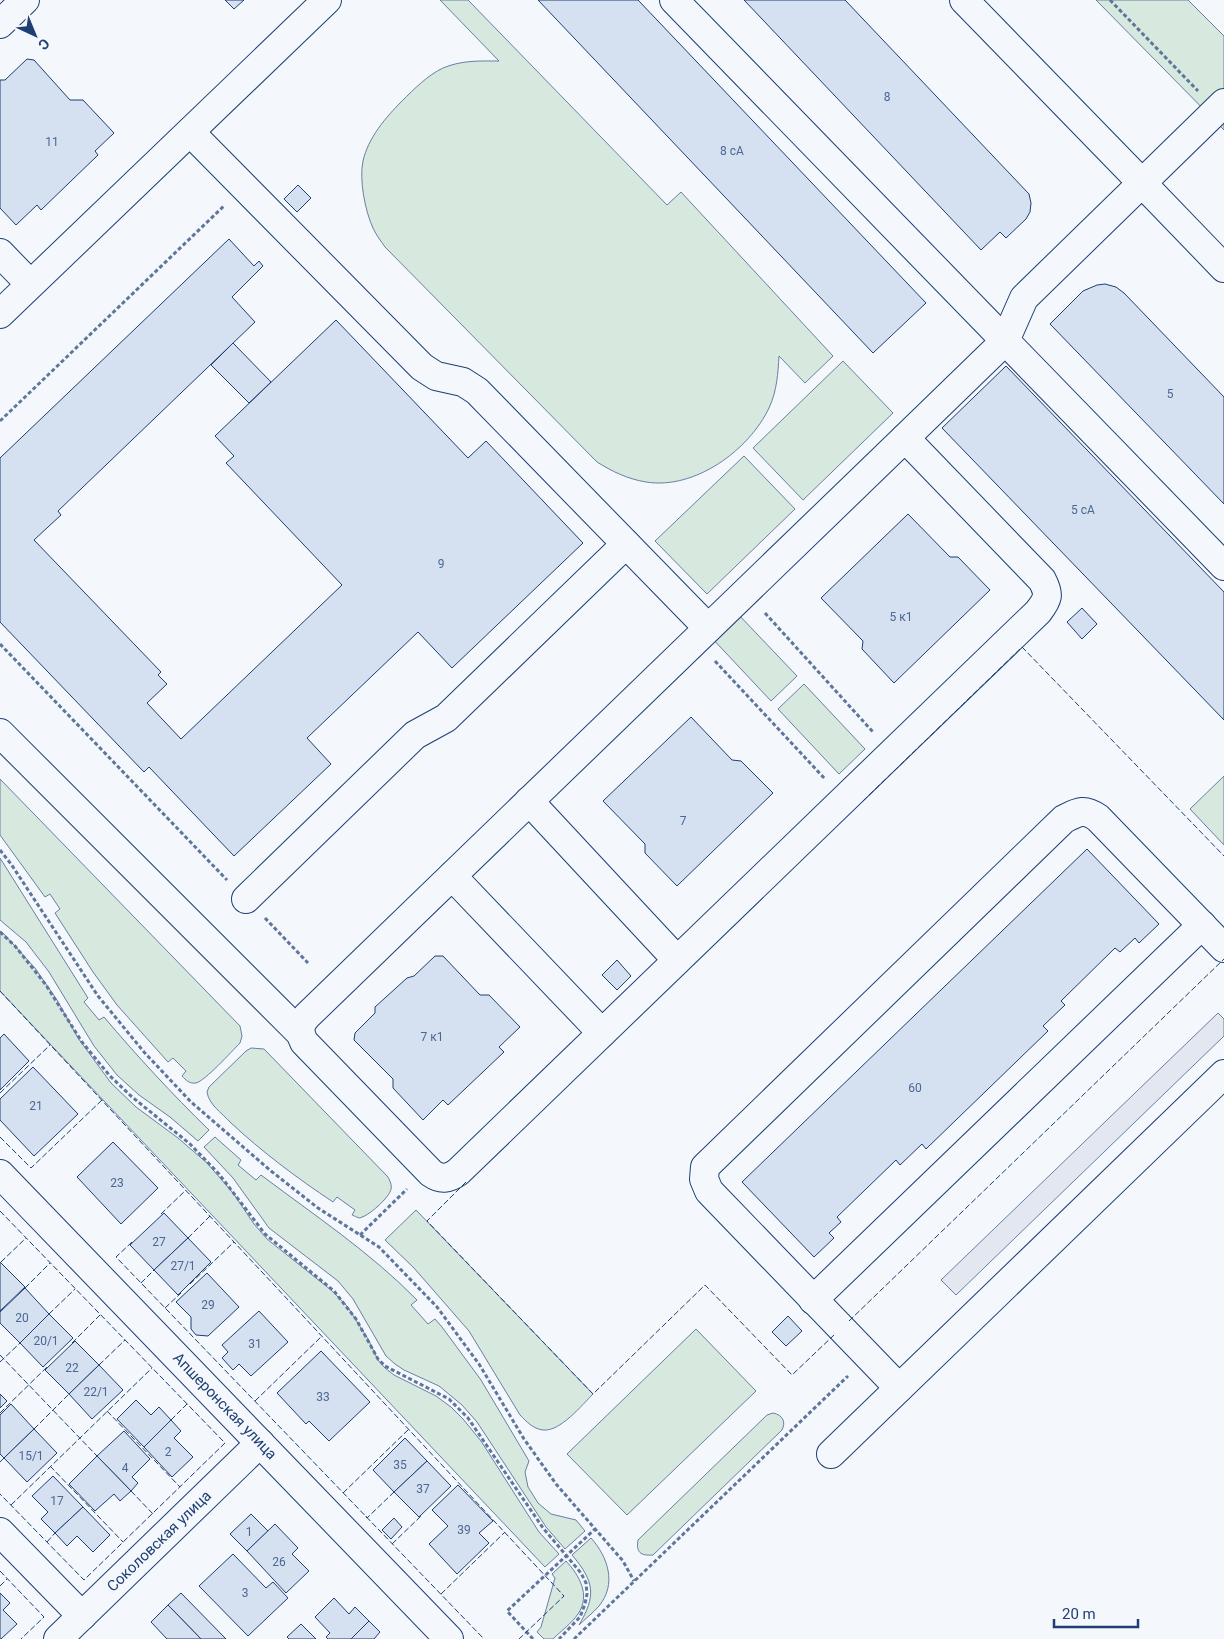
<svg xmlns="http://www.w3.org/2000/svg" width="1224" height="1639" viewBox="0 0 1224 1639" font-family="Roboto,sans-serif">
  <style>
    .green { fill: #d7e8df; stroke: #687fa3 }
    .parking { fill: #e3e8f0; stroke: #687fa3 }
    .building { fill: #d5e0f0; stroke: #1d3f73 }
    .lines { fill: none; stroke-linecap: round; stroke-linejoin: round }
    .minor-casing { stroke: #1d3f73; stroke-width: 30 }
    .path { stroke: #5e769c; stroke-width: 3; stroke-dasharray: 4 2.5; stroke-linecap: butt }
    .minor { stroke: #f4f7fb; stroke-width: 28 }
    .fence { stroke: #1d3f73; stroke-width: 1; stroke-dasharray: 6 2.5; stroke-linecap: butt }
    .labels { text-anchor: middle; stroke-width: 4; stroke-linejoin: round; paint-order: stroke }
    .number-label { font-size: 12px; fill: #4b6792 }
    .street-label { font-size: 15px; fill: #1d3f73; stroke: #f4f7fb }
  </style>
  <rect width="100%" height="100%" fill="#f4f7fb"/>
  <!-- green -->
  <g class="green">
    <path d="M440,0H468L667,205L681,192L833,356L805,383L779,356C778,373 777,391 769,408C749,450 695,490 646,482C628,479 613,472 597,462L385,247C381,241 376,235 373,228C365,211 359,179 363,161C368,138 386,117 402,101C414,89 428,75 443,68C462,60 480,61 499,61Z"/>
    <path d="M1096,0H1188L1224,36V130Z"/>
    <path d="M843,361L893,413L803,500L753,448Z"/>
    <path d="M744,456L795,509L707,594L655,541Z"/>
    <path d="M736,612L797,676L771,701L710,636Z"/>
    <path d="M804,684L865,749L839,774L778,709Z"/>
    <path d="M1224,776V845L1190,809Z"/>
    <path d="M0,779L240,1026L242,1036L240,1043C232,1051 205,1081 196,1083C189,1084 186,1080 182,1076L186,1071L173,1058L168,1062L117,1005L93,972L55,913L60,909L50,894L45,897L0,835Z"/>
    <path d="M0,858L88,998L84,1002L99,1020L104,1017C137,1056 172,1094 209,1130L198,1141L170,1117L139,1095L117,1075L94,1046L49,972L26,942L0,920Z"/>
    <path d="M0,931L3,933L35,968L57,1000L78,1038L111,1083L136,1107L178,1138L207,1163L233,1193L254,1224L267,1239L331,1290L347,1306L368,1339L378,1360L385,1368L394,1375L436,1396L451,1407L463,1419L481,1441L539,1532L559,1554L545,1567L0,991Z"/>
    <path d="M251,1048L264,1049L388,1177C390,1181 392,1185 391,1189C390,1197 368,1217 359,1218C359,1218 352,1215 352,1215L355,1210L337,1197L333,1202C297,1178 262,1152 230,1122C222,1113 209,1105 207,1092L209,1087L246,1051Z"/>
    <path d="M215,1137L241,1160L238,1165L256,1180L261,1175C314,1215 370,1252 417,1300L411,1305L428,1324L435,1319L442,1327L481,1380L529,1461L525,1472L528,1487L538,1503L551,1514L576,1520L585,1531L565,1549L546,1527L477,1422L462,1405L439,1386L404,1370L395,1364L386,1356L353,1299L338,1281L269,1228L233,1178L204,1147Z"/>
    <path d="M416,1210L593,1394C582,1405 560,1432 543,1430C533,1429 526,1421 520,1415L469,1331L414,1268L385,1240Z"/>
    <path d="M696,1329L756,1391L627,1515L567,1454Z"/>
    <path d="M773,1413C783,1415 786,1422 782,1430L653,1555C640,1556 636,1552 638,1540L767,1415Z"/>
    <path d="M591,1538C608,1557 617,1584 599,1606C593,1613 585,1619 579,1625C596,1596 595,1582 572,1555Z"/>
    <path d="M566,1561C579,1575 591,1595 578,1614C572,1623 561,1631 553,1639H544L537,1632L541,1627L555,1578L552,1574Z"/>
  </g>
  <!-- parking -->
  <path class="parking" d="M1218,1013L1224,1019V1036L956,1295L941,1280Z"/>
  <!-- building -->
  <g class="building">
    <path d="M225,0H244L234,9Z"/>
    <path d="M538,0H638L926,303L873,353Z"/>
    <path d="M744,0H845L1029,194L1031,203L1030,212L1026,219L1006,238L1000,232L981,250Z"/>
    <path d="M27,59L34,60L70,100H83L114,133L95,151L98,155L41,210L37,205L16,225L0,208V80H5Z"/>
    <path d="M298,185L311,198L297,212L284,199Z"/>
    <path d="M229,239L254,266L259,261L263,266L232,297L255,322L58,511L61,515L34,540L161,672L158,675L167,684L147,703L181,739L342,585L226,463L234,456L215,436L336,320L468,458L486,441L583,543L452,668L418,632L307,738L331,764L234,856L149,767L144,772L0,622V458Z"/>
    <path d="M1105,284L1116,287L1124,293L1224,397V504L1050,324L1083,291L1097,285Z"/>
    <path d="M233,343L271,382L249,403L211,365Z"/>
    <path d="M1006,366L1224,592V720L942,428Z"/>
    <path d="M908,514L950,557H958L990,590L894,683L862,649L863,641L821,598Z"/>
    <path d="M1082,608L1097,624L1082,639L1067,622Z"/>
    <path d="M691,717L732,760L741,761L773,793L677,886L645,853V844L603,801Z"/>
    <path d="M1087,849L1159,924L1139,943L1135,938L1120,952L1115,948L1061,1001L1065,1005L1043,1026L1048,1031L926,1149L922,1144L900,1165L896,1160L837,1217L841,1222L829,1233L834,1238L814,1257L742,1182Z"/>
    <path d="M435,956H443L480,995H489L520,1027L499,1047L504,1052L448,1105L443,1100L423,1120L393,1088V1079L354,1040L355,1033L375,1013V1007L407,978L414,976Z"/>
    <path d="M617,960L631,976L617,990L602,975Z"/>
    <path d="M4,1034L29,1061L0,1090V1038Z"/>
    <path d="M33,1067L78,1114L34,1156L0,1120V1099Z"/>
    <path d="M113,1142L158,1188L121,1224L77,1177Z"/>
    <path d="M164,1213L188,1238L154,1270L130,1245Z"/>
    <path d="M188,1238L211,1262L178,1295L154,1270Z"/>
    <path d="M0,1262L25,1287L0,1311Z"/>
    <path d="M207,1273L239,1307L208,1336L196,1335L191,1329V1317L176,1302Z"/>
    <path d="M25,1288L49,1314L20,1343L0,1323V1312Z"/>
    <path d="M259,1311L288,1342L251,1376L239,1364L233,1370L222,1358L228,1352L222,1345Z"/>
    <path d="M49,1314L73,1338L43,1367L20,1343Z"/>
    <path d="M788,1316L802,1331L786,1346L772,1332Z"/>
    <path d="M75,1341L99,1365L69,1394L45,1370Z"/>
    <path d="M321,1351L370,1402L329,1441L309,1421L306,1424L277,1393Z"/>
    <path d="M99,1365L123,1390L92,1419L69,1394Z"/>
    <path d="M0,1394L7,1401L0,1408Z"/>
    <path d="M136,1400L151,1415L159,1407L171,1420L144,1447L117,1419Z"/>
    <path d="M11,1404L34,1429L4,1458L0,1454V1415Z"/>
    <path d="M171,1420L181,1431L174,1438L193,1457L172,1477L144,1447Z"/>
    <path d="M34,1429L57,1453L27,1482L4,1458Z"/>
    <path d="M124,1431L150,1459L132,1477L138,1483L131,1491L97,1456Z"/>
    <path d="M405,1438L427,1461L394,1492L373,1470Z"/>
    <path d="M97,1456L131,1491L120,1501L114,1494L95,1511L69,1484Z"/>
    <path d="M427,1461L451,1486L419,1517L394,1492Z"/>
    <path d="M53,1476L83,1507L55,1533L41,1519L48,1512L32,1496Z"/>
    <path d="M458,1485L493,1521L479,1533L489,1543L457,1574L429,1544L448,1526L432,1510Z"/>
    <path d="M83,1507L110,1535L93,1552L77,1536L67,1546L55,1533Z"/>
    <path d="M251,1514L268,1531L247,1551L230,1534Z"/>
    <path d="M394,1518L402,1527L391,1539L382,1530Z"/>
    <path d="M275,1524L298,1548L292,1554L309,1571L286,1593L247,1551Z"/>
    <path d="M233,1554L266,1588L273,1582L288,1598L248,1636L199,1586Z"/>
    <path d="M0,1593L10,1603L3,1610L17,1624L1,1639H0Z"/>
    <path d="M181,1593L226,1639H201L168,1605Z"/>
    <path d="M334,1598L349,1614L355,1607L369,1621L351,1639H328L326,1637L330,1633L315,1617Z"/>
    <path d="M168,1605L201,1639H167L151,1622Z"/>
    <path d="M369,1621L380,1632L374,1639H351Z"/>
    <path d="M301,1624L316,1639H289L287,1637Z"/>
  </g>
  <g class="lines">
    <defs>
      <g id="minor">
        <path d="M674,0L1224,566"/>
        <path d="M964,0L1142,183L1224,103"/>
        <path d="M0,24L25,0"/>
        <path d="M190,132L422,367L436,376L463,382L477,391L708,628"/>
        <path d="M0,253L30,284"/>
        <path d="M0,314L327,0"/>
        <path d="M905,438L1042,580C1050,595 1048,599 1038,612L458,1172C448,1179 441,1180 431,1173L304,1042C299,1031 299,1025 307,1016Z"/>
        <path d="M905,438L1005,341L1024,298L1142,183L1224,268"/>
        <path d="M0,733L300,1033"/>
        <path d="M529,801L677,960"/>
        <path d="M452,876L602,1033"/>
        <path d="M246,899L415,735L446,718L626,544"/>
        <path d="M0,1174L449,1639"/>
        <path d="M813,1300L1202,925"/>
        <path d="M899,1388L709,1191L704,1179L705,1167L1064,819C1078,812 1084,808 1098,818L1224,948"/>
        <path d="M831,1454L1224,1074"/>
        <path d="M0,1532L82,1616"/>
        <path d="M58,1639L260,1443"/>
      </g>
    </defs>
    <!-- minor casing -->
    <use href="#minor" class="minor-casing"/>
    <!-- path -->
    <g class="path">
      <path d="M1110,0L1198,91"/>
      <path d="M0,421L225,205"/>
      <path d="M765,613L873,732"/>
      <path d="M0,644L227,880"/>
      <path d="M715,661L825,779"/>
      <path d="M0,850L11,864L98,996L144,1052L191,1102L271,1171L318,1208L379,1247L437,1307L479,1364L524,1439L556,1484L623,1561L634,1581"/>
      <path d="M265,918L308,963"/>
      <path d="M0,932L15,946L46,985L82,1042L110,1076L131,1096L190,1144L219,1174L265,1234L334,1291L356,1319L378,1359L385,1366L449,1399L468,1418L543,1528L581,1573L586,1583L587,1594L585,1604L580,1617L559,1639"/>
      <path d="M360,1235L407,1189"/>
      <path d="M533,1639L507,1611L595,1529"/>
      <path d="M574,1639L848,1376"/>
    </g>
    <!-- minor -->
    <use href="#minor" class="minor"/>
    <!-- fence -->
    <g class="fence">
      <path d="M863,801L1022,647L1224,856"/>
      <path d="M0,991L564,1596L519,1639"/>
      <path d="M0,1093L50,1045"/>
      <path d="M0,1137L31,1168L102,1100"/>
      <path d="M466,1182L427,1221L593,1394L705,1285L792,1375L834,1335"/>
      <path d="M0,1211L225,1443L84,1580L0,1494"/>
      <path d="M161,1214L186,1190"/>
      <path d="M188,1238L210,1216"/>
      <path d="M132,1242L116,1257L484,1639"/>
      <path d="M1,1262L26,1238"/>
      <path d="M141,1283L154,1270"/>
      <path d="M190,1284L234,1242"/>
      <path d="M25,1288L50,1263"/>
      <path d="M165,1308L181,1293"/>
      <path d="M49,1314L75,1289"/>
      <path d="M849,1321L1224,959"/>
      <path d="M72,1343L100,1315"/>
      <path d="M0,1355L97,1456"/>
      <path d="M0,1362L20,1343"/>
      <path d="M99,1365L125,1340"/>
      <path d="M255,1401L322,1336"/>
      <path d="M107,1411L180,1487"/>
      <path d="M0,1413L47,1367"/>
      <path d="M171,1420L187,1404"/>
      <path d="M34,1429L69,1394"/>
      <path d="M0,1462L4,1458"/>
      <path d="M50,1466L123,1542"/>
      <path d="M131,1491L153,1514"/>
      <path d="M343,1493L409,1429"/>
      <path d="M11,1505L152,1368"/>
      <path d="M366,1516L367,1518L394,1492"/>
      <path d="M47,1542L55,1533"/>
      <path d="M392,1544L421,1516"/>
      <path d="M0,1571L44,1617L21,1639"/>
      <path d="M0,1586L7,1579"/>
      <path d="M441,1594L505,1532"/>
    </g>
  </g>
  <g class="labels">
    <!-- number labels -->
    <g class="number-label">
      <text x="887" y="101">8</text>
      <text x="52" y="146">11</text>
      <text x="732" y="155">8 сА</text>
      <text x="1170" y="398">5</text>
      <text x="1083" y="514">5 сА</text>
      <text x="441" y="568">9</text>
      <text x="901" y="621">5 к1</text>
      <text x="683" y="825">7</text>
      <text x="432" y="1041">7 к1</text>
      <text x="915" y="1092">60</text>
      <text x="36" y="1110">21</text>
      <text x="117" y="1187">23</text>
      <text x="159" y="1246">27</text>
      <text x="183" y="1270">27/1</text>
      <text x="208" y="1309">29</text>
      <text x="22" y="1322">20</text>
      <text x="46" y="1345">20/1</text>
      <text x="255" y="1348">31</text>
      <text x="72" y="1372">22</text>
      <text x="96" y="1396">22/1</text>
      <text x="323" y="1401">33</text>
      <text x="168" y="1456">2</text>
      <text x="31" y="1460">15/1</text>
      <text x="400" y="1469">35</text>
      <text x="125" y="1472">4</text>
      <text x="423" y="1493">37</text>
      <text x="57" y="1505">17</text>
      <text x="464" y="1534">39</text>
      <text x="249" y="1536">1</text>
      <text x="279" y="1566">26</text>
      <text x="245" y="1597">3</text>
    </g>
    <!-- street labels -->
    <g class="street-label">
      <text transform="translate(225 1406) rotate(46)" y="5">Апшеронская улица</text>
      <text transform="translate(159 1541) rotate(-44)" y="5">Соколовская улица</text>
    </g>
  </g>
  <!-- north arrow -->
  <g transform="translate(35 35) rotate(136)" stroke="#f4f7fb" stroke-width="4" paint-order="stroke">
  <path d="M0-4L9 19L0 12L-9 19Z" fill="#1d3f73"/>
  <text y="-8" font-size="14" font-weight="bold" text-anchor="middle" fill="#1d3f73">С</text>
  </g>
  <!-- scale -->
  <path d="M1054 1619v8h84v-8" fill="none" stroke="#1d3f73" stroke-width="2.5"/>
  <text x="1062" y="1619" font-size="15" fill="#1d3f73" stroke="#f4f7fb" stroke-width="4" paint-order="stroke">20 m</text>
</svg>
